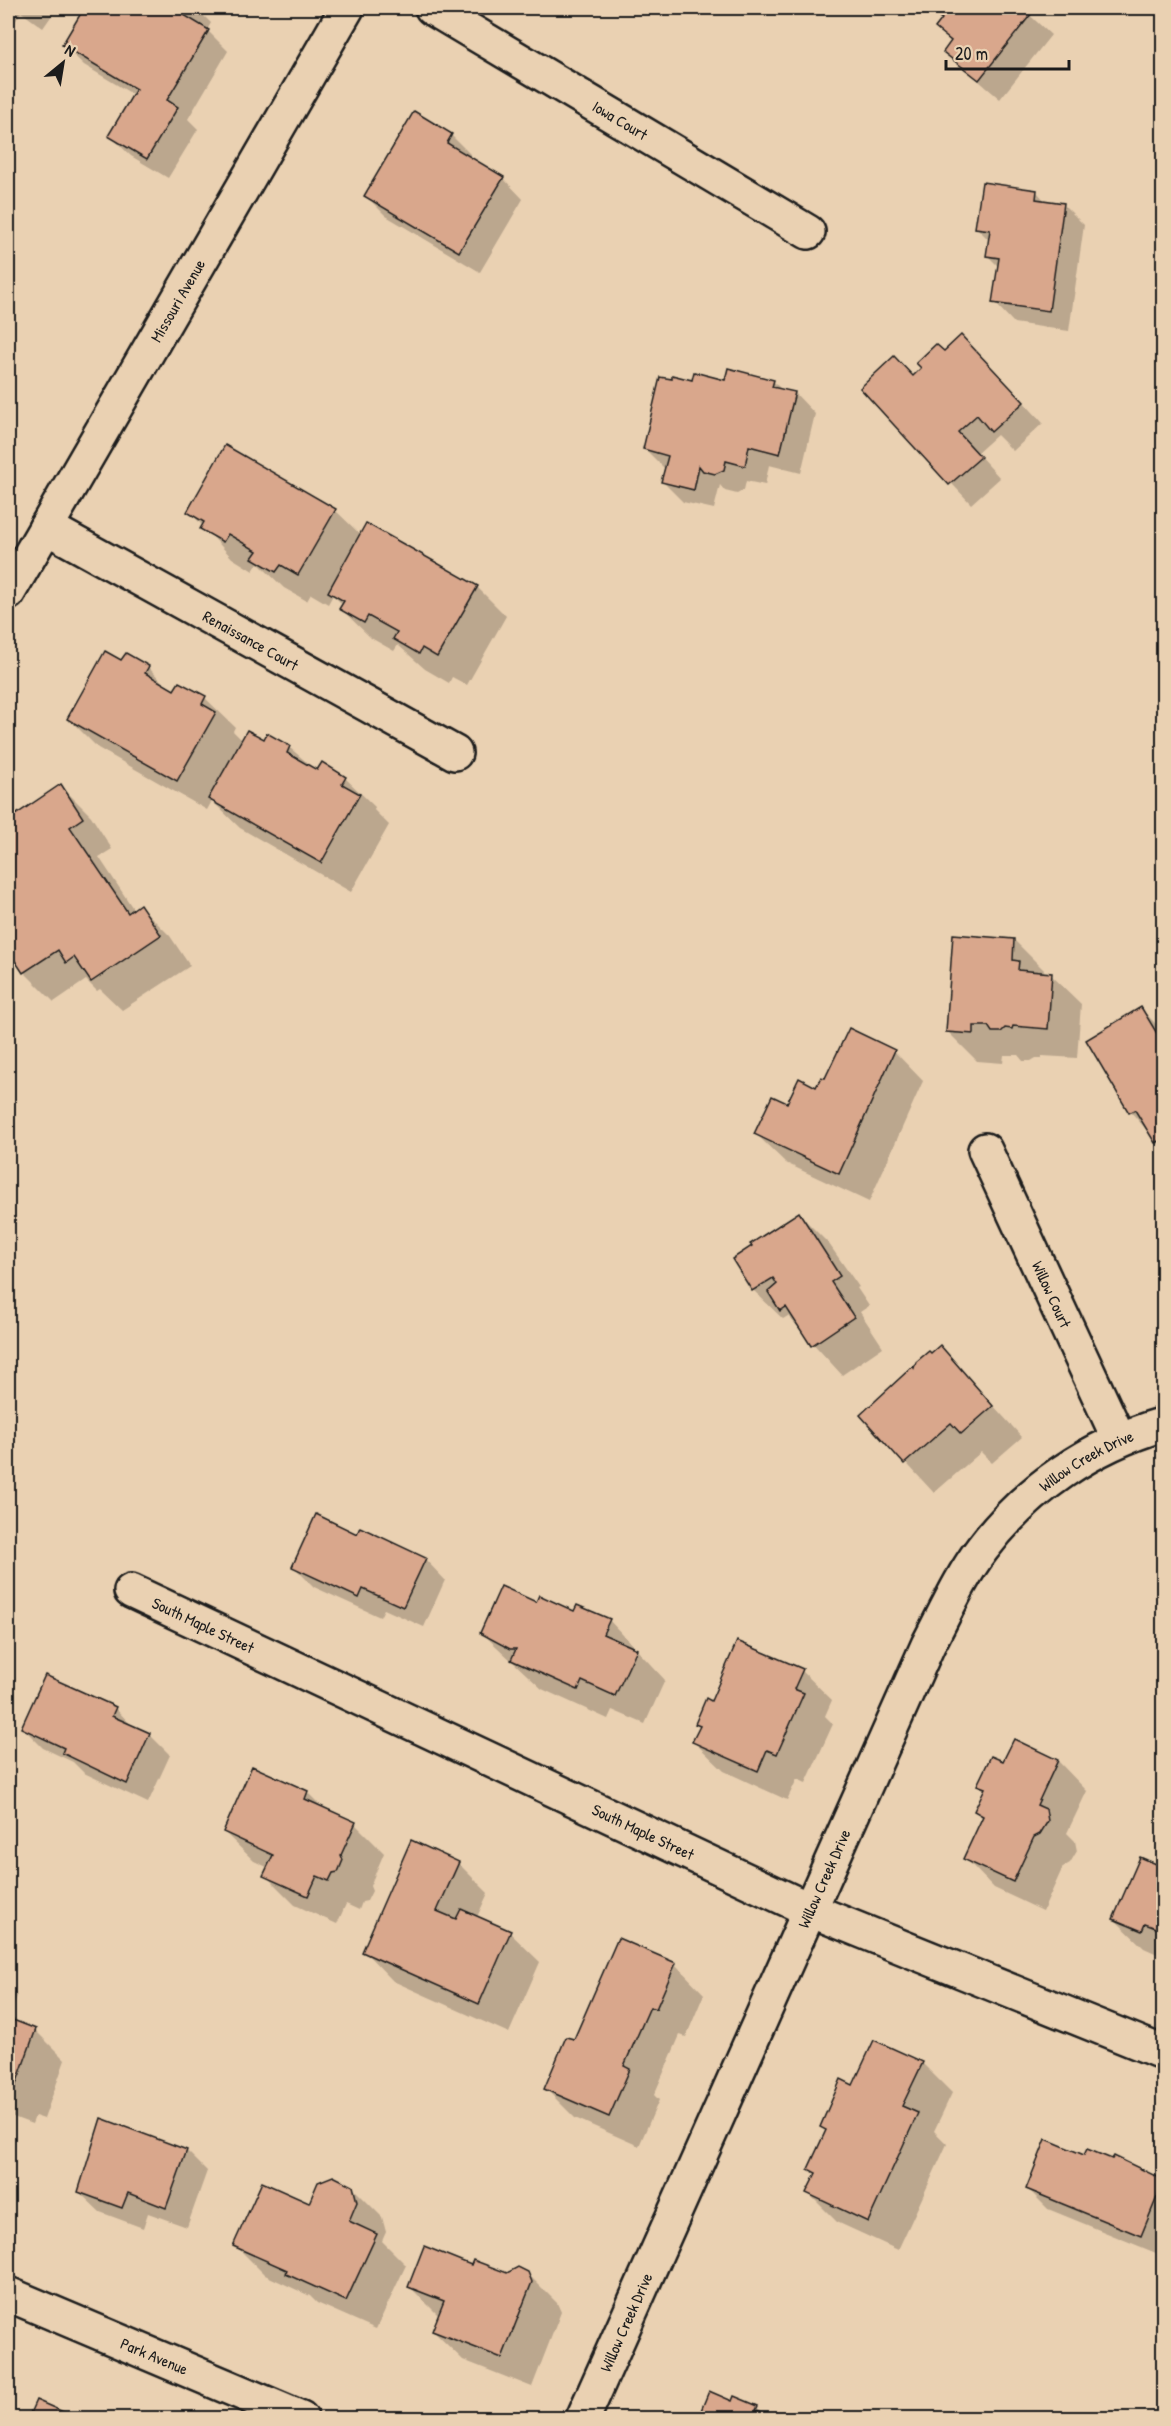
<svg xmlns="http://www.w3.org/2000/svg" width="1171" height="2426" viewBox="0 0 1171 2426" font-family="'Patrick Hand',sans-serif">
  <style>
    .shadow { fill: #0003 }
    .building { fill: #d9a78c; stroke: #1c1c1c; stroke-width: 1.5 }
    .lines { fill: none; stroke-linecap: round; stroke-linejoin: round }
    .minor-casing { stroke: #1c1c1c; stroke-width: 38 }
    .minor { stroke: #ead1b2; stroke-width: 33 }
    .labels { text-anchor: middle; stroke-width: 4.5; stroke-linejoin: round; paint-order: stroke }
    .street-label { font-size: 16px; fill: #1c1c1c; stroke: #ead1b2 }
  </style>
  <rect width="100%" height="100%" fill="#ead1b2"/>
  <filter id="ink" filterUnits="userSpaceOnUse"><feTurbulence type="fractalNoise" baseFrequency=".0167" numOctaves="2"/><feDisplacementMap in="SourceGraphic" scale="12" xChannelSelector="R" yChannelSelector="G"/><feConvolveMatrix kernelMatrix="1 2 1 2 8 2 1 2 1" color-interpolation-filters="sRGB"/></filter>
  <g filter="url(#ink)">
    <!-- shadow -->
    <g class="shadow">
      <path d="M8,8H57L43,28L21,12L15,22L8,17Z"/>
      <path d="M86,8H196L211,23L207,30L228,51L188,119L198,129L168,178L131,156L110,136L134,95L84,65L63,45Z"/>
      <path d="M926,8H1022L1051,35L1000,99L945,52L952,43L937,28L942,21Z"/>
      <path d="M451,135L471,155L470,158L503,178L523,199L480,272L386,216L366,196Z"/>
      <path d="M1037,192L1046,202L1063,204L1084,225L1069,331L1014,323L994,302L999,267L988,256L990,241L977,228Z"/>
      <path d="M944,353L982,357L1043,423L1013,451L997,435L977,453L1000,478L971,504L862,388L913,378Z"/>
      <path d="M773,381L783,391L795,393L815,414L801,473L769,465L765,485L746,481L744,490L737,494L725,491L720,485L714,509L683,502L663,482L666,470L645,449L693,382Z"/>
      <path d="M335,510L361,535L477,587L506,616L467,685L452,677L449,683L425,669L398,645L394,651L371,638L341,609L343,605L333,595L328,604L311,594L307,601L284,588L258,563L253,571L232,558L189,511Z"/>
      <path d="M122,662L148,667L170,690L205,698L235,727L233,731L243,741H265L289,747L318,772L345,778L375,807L374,810L389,825L351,892L240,828L212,801L207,810L98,748L69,719Z"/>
      <path d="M61,786L91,816L112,849L99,857L134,910L140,906L170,936L190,966L122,1010L100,989L97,991L86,980L54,1002L24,972L8,947V878L10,876L8,873V822Z"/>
      <path d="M1014,940L1044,970L1043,974L1051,975L1081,1004L1077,1058L1042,1056V1058H1036L1031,1061H1023L1018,1055H1004L1003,1063L977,1061L948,1032Z"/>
      <path d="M1141,1009L1164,1032V1150L1131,1112Z"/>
      <path d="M894,1051L923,1081L869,1202L786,1163L756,1134L788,1105L826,1080Z"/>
      <path d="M799,1214L829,1244L859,1287L857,1288L869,1306L860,1312L883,1347L842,1375L788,1316L783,1319L753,1290Z"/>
      <path d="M940,1347L1022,1437L992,1463L981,1452L934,1493L862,1415Z"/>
      <path d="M358,1536L425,1559L445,1580L424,1627L384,1609L380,1617L314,1587L293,1566Z"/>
      <path d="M536,1604L609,1620L665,1680L645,1724L612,1710L608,1719L542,1689L482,1633Z"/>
      <path d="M802,1671L832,1700L825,1716L833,1724L806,1783L797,1779L787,1800L724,1771L694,1742L701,1727L697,1723L712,1703Z"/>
      <path d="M115,1708L134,1728L149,1734L170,1755L148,1803L84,1773L73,1762L43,1748L23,1728Z"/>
      <path d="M1014,1741L1058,1761L1087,1791L1067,1833L1075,1841L1077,1851L1070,1863L1063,1867L1043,1911L994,1888L965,1858L984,1819L976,1811L985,1791L979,1785L1004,1763Z"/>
      <path d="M307,1792L325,1810L355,1824L384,1853L370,1886L372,1891L367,1901L362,1902L359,1910L346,1904L337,1924L295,1905L265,1875L269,1868L254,1861L224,1832Z"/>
      <path d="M458,1863L488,1893L477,1917L510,1933L540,1962L509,2033L393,1981L364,1951Z"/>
      <path d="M1164,1864V1957L1144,1948L1114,1919Z"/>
      <path d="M675,1964L704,1994L686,2037L680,2035L654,2095L659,2100L639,2146L575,2118L546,2089L575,2041Z"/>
      <path d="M8,1986L17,1996L8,2020L36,2031L65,2060L44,2119L35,2116L32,2124L8,2115Z"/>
      <path d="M922,2063L952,2093L934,2131L947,2144L898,2250L837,2222L808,2193L816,2175L810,2169L827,2132L821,2126L854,2087Z"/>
      <path d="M187,2151L207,2171L187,2227L148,2213L143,2228L100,2212L79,2192Z"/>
      <path d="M1085,2157L1164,2182L1161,2255L1048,2209L1028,2189Z"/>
      <path d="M352,2187L382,2217L386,2232L382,2241L406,2265L376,2329L317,2303L310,2296L265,2275L235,2245L309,2205Z"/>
      <path d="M472,2267L507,2275L527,2273L557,2303L561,2312L532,2387L463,2360L433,2331L439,2316L410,2287Z"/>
      <path d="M710,2393L732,2403L757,2408L773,2418H699Z"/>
      <path d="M37,2402L73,2418H29Z"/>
    </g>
    <!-- building -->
    <g class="building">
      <path d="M84,8H188L184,15L209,30L167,100L178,107L147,159L108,136L136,89L62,45Z"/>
      <path d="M928,8H1024L1032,13L979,80L943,52L951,41L935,28L942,19Z"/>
      <path d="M414,111L452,134L447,143L504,177L459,252L364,196Z"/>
      <path d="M982,182L1037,190L1036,199L1064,203L1049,311L992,303L999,258L986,256L990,230L975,228Z"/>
      <path d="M961,335L1024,402L991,432L977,415L958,432L981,457L949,485L860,388L894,356L913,376L921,368L916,363L936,344L944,351Z"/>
      <path d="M728,368L774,380L772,387L795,392L780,454L749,446L745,466L726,461L724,470L715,474L703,471L699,466L694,490L661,482L668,456L643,449L660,377L672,379V375L692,380L694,372L725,380Z"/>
      <path d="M225,445L336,509L298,575L281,565L276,572L252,558L257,551L228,534L223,542L200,529L204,522L187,512Z"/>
      <path d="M366,523L478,586L437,657L422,648L419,654L393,639L397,632L368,616L364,623L339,609L344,601L328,592Z"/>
      <path d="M105,651L121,660L126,653L149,666L145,673L174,690L179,682L206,696L202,704L216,712L177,781L67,719Z"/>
      <path d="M247,730L264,739L267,733L290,746L287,753L317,770L322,762L346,777L342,784L360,794L321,863L208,799Z"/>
      <path d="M61,784L83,818L70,827L128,913L140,904L161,935L91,982L74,957L66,963L58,950L23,973L8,950V820Z"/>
      <path d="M953,934L1014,939L1013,960L1019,961L1018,970L1052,973L1048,1029L1013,1026L1012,1029L1005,1028L1001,1032H992L988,1026H974V1034L946,1032Z"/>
      <path d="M1141,1007L1164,1045V1138L1155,1143L1135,1110L1129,1113L1086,1040Z"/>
      <path d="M849,1028L895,1050L839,1174L754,1134L772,1096L787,1103L799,1078L816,1087L821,1077L825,1078Z"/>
      <path d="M799,1212L840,1276L831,1282L854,1317L811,1346L786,1307L780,1311L768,1292L777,1284L773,1278L752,1291L732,1259L752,1246L750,1244Z"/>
      <path d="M940,1345L993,1406L961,1434L951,1423L904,1464L860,1415L913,1366L914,1368L916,1362L929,1351L931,1353Z"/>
      <path d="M316,1514L357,1534L360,1527L426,1558L403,1607L363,1589L359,1598L292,1567Z"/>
      <path d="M501,1586L536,1602L539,1595L574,1611L577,1605L610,1619L603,1634L637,1649L615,1696L582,1681L578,1690L511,1660L516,1649H510L480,1633Z"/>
      <path d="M737,1641L803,1669L794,1689L804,1693L777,1754L767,1750L758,1771L692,1742L700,1726L695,1724L706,1698L711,1701Z"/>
      <path d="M45,1675L116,1707L112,1716L150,1733L127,1784L62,1753L64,1748L21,1728Z"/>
      <path d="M1014,1739L1058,1760L1037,1805L1046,1809L1048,1821L1040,1834L1034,1837L1013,1882L963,1859L983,1816L974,1811L985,1788L977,1785L991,1756L1003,1761Z"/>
      <path d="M252,1766L308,1791L305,1799L356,1822L341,1855L343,1860L338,1872L333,1873L329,1881L317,1876L308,1896L263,1876L273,1855L223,1832Z"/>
      <path d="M411,1840L459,1862L437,1911L456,1919L461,1909L511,1931L479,2004L362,1952Z"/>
      <path d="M1140,1857L1161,1866L1164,1861V1931L1145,1924L1142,1931L1113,1919Z"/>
      <path d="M618,1938L676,1963L656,2009L650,2007L624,2066L630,2069L609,2117L544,2089L566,2037L574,2039Z"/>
      <path d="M8,2018L36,2029L14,2090L8,2088Z"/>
      <path d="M874,2040L923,2062L902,2106L918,2113L868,2222L806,2193L816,2173L808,2169L826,2130L820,2127L841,2079L853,2085Z"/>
      <path d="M101,2118L187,2150L166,2208L128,2193L122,2208L78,2192Z"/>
      <path d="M1046,2139L1084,2155L1087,2149L1112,2159L1114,2156L1164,2180L1141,2236L1026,2189Z"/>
      <path d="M333,2176L353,2186L357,2202L349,2221L377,2234L346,2301L286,2274L287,2270L233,2246L262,2182L309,2203L318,2182Z"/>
      <path d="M424,2246L471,2265L473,2260L507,2273L518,2267L528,2272L532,2282L502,2358L432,2331L444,2301L408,2287Z"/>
      <path d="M709,2391L732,2401L734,2396L758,2406L756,2410L777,2418H698Z"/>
      <path d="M36,2400L77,2418H28Z"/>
    </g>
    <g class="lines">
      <defs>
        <g id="minor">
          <path id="s1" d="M432,8L808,232"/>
          <path id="s2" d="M46,527L455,753"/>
          <path id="s3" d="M8,593L347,8"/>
          <path id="s4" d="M985,1150L1119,1439"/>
          <path id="s5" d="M131,1591L810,1910L1164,2053"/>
          <path id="s6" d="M8,2294L301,2418"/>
          <path id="s7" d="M583,2418L928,1645C945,1613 960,1578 982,1549C1027,1489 1091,1445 1164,1424"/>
        </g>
      </defs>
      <!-- minor casing -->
      <use href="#minor" class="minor-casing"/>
      <!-- minor -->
      <use href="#minor" class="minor"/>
    </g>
  </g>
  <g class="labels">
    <!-- street labels -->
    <g class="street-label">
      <text dy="6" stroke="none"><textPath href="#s1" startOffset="219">Iowa Court</textPath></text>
      <text dy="6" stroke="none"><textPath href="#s3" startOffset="338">Missouri Avenue</textPath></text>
      <text dy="6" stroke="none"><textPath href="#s2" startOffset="234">Renaissance Court</textPath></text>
      <text dy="6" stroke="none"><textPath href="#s4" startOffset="159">Willow Court</textPath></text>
      <text dy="6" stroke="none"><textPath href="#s7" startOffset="1095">Willow Creek Drive</textPath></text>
      <text dy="6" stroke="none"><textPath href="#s5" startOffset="80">South Maple Street</textPath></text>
      <text dy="6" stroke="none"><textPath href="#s5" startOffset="566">South Maple Street</textPath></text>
      <text dy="6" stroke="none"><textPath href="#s7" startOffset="591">Willow Creek Drive</textPath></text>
      <text dy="6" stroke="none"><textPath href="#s7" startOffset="105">Willow Creek Drive</textPath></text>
      <text dy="6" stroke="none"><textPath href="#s6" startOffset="159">Park Avenue</textPath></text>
    </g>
  </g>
  <!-- margin -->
  <rect width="1171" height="2426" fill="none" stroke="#ead1b2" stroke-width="30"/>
  <rect x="15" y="15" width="1141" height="2396" fill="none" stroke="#1c1c1c" stroke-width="2" filter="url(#ink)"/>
  <!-- north arrow -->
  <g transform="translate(63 63) rotate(30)" stroke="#ead1b2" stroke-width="4.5" paint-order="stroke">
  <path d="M0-4.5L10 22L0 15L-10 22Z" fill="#1c1c1c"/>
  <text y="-9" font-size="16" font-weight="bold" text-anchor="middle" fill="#1c1c1c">N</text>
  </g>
  <!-- scale -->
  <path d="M946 60v9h123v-9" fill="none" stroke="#1c1c1c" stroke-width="3"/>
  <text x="955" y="60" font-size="18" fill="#1c1c1c" stroke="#ead1b2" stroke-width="4.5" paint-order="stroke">20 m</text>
</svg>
